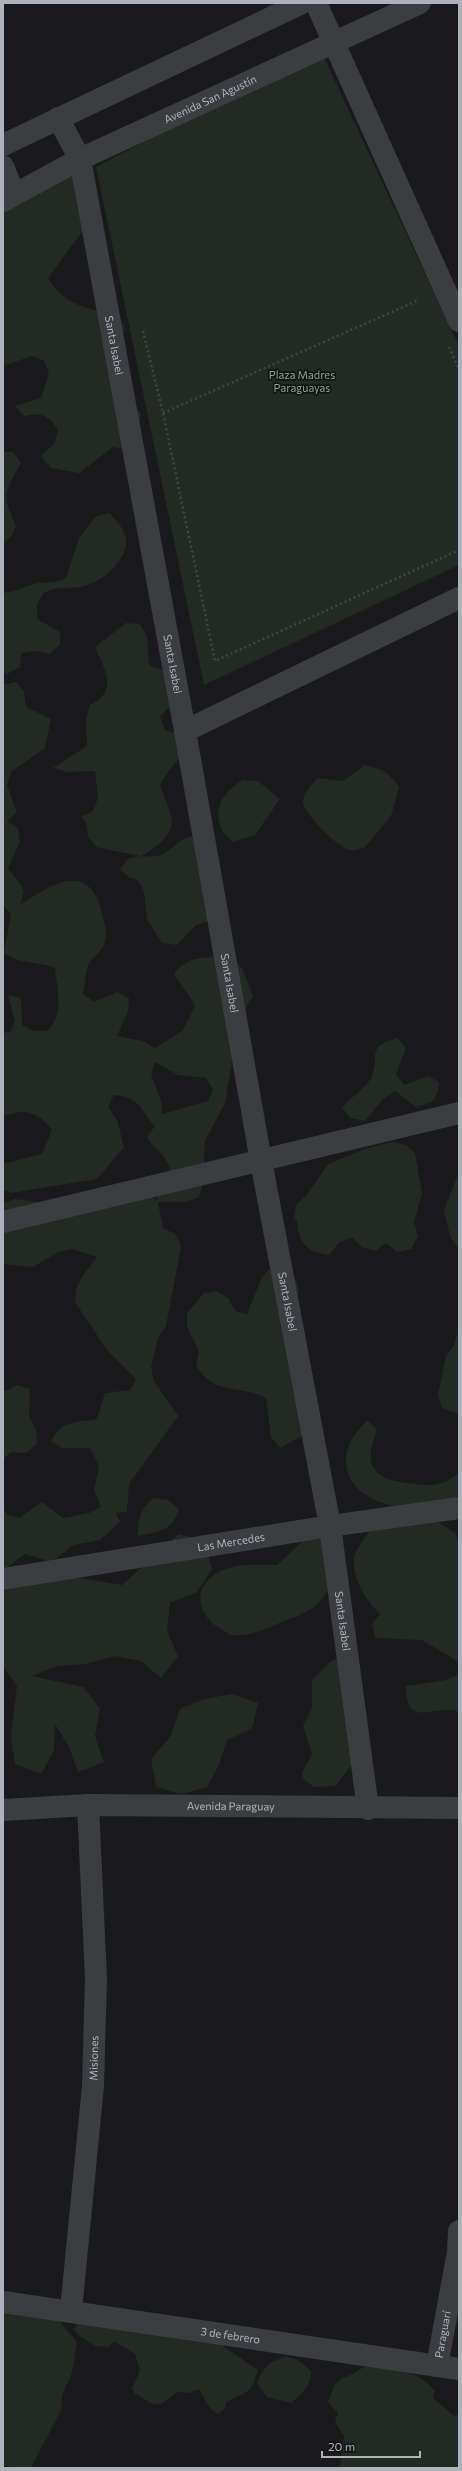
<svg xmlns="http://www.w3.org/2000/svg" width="462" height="2471" viewBox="0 0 462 2471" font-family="Commissioner,sans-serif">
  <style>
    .green { fill: #222a23; fill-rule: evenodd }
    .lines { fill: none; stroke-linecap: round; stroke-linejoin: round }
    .path { stroke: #414448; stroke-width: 2.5; stroke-dasharray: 2 3; stroke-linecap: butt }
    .minor { stroke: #3b3d41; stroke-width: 22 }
    .labels { text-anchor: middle; stroke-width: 3.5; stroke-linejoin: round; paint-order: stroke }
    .street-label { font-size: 11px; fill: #aeb2ba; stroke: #151517 }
    .park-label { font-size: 11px; fill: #87a487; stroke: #151517 }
  </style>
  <rect width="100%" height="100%" fill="#1a1a1c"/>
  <!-- green -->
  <g class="green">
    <path d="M320,49L459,346V565L204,685L96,167Z"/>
    <path d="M60,168L83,174L82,232L48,278C64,306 90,309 119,316L125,328L110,369L141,414L136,440L126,450L113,447L79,473L51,468L41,456L55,443L58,430C49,415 42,412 24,416L15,406L41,398L49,373L44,361L32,356L6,365L3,364V204Z"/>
    <path d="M3,452H13L21,463C4,494 1,492 16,526L11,537L3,543Z"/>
    <path d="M109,513C116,520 122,526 125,535C132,556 104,581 85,586C70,590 60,585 43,593L37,605V619L60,632V645L49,654L36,651L21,653L20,667L7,674L3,671V593C16,592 27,585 39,583C52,582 54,584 66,578L79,538L96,516Z"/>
    <path d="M126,623L140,624L147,637L149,665L173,674L178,697L160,717L165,730L190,739C183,758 167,768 160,786C177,826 179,831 142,856C171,860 170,843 189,837C193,836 198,836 202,836L210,921L196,925L177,945L162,943L147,919L144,891L137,879L130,878L120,869L128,859L140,856L96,847L88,836L86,822L81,817L93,811L98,798L95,771L67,772L53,768L87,746L86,718L90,705C119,691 105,670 95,647Z"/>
    <path d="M16,682L24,692L26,707L51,719L45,748L11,772L7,785L17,812L7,821L18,828L20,842L8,868L24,890L21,904C48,887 87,859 101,909C103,919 108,931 105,942C103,950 93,957 89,964C85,972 85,985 83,994L94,1002L117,992L129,998L128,1011L117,1036L143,1041L155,1048L182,1031L195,1007C190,994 180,986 174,973C190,953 211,957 234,959L243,970L253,996L239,1020L225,1103L205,1141L203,1183L199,1197L186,1202H158L163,1228L175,1234L181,1246L166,1326L158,1338L151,1367L154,1381L178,1416L129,1484L127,1512L116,1513L120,1522L100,1540L73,1545L52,1562L25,1554L3,1570V1507L7,1515L19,1518L42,1502L63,1518L89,1513L101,1507L94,1490L99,1465L90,1448H63L51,1442C61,1420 74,1423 97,1419L105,1393L130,1390L136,1379L107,1350L75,1302L76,1289L82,1277L97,1257L72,1249L58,1252L33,1267L3,1264V1203L15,1199L55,1204L81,1197L94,1189L133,1188L147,1192L157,1201L156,1193L170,1168C164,1152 155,1151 147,1137L155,1126C138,1109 142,1097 114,1095L108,1107L117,1120L124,1147L97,1179L11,1193L3,1189V1164L42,1154L52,1130C44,1119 33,1110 18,1112C13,1113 8,1115 3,1115V1033L10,1032L15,1021L8,995L21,998L22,1025L34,1031H47C65,1012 57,993 55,968C36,961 21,965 4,953L11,913L3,906V685ZM155,1062L178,1075L206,1078L213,1090L208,1101L162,1114L161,1100L151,1075Z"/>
    <path d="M365,765C382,768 390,774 399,787L391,816L364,848C359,849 353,851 349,850C337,846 303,814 303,801C304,792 312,784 318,778L343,781Z"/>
    <path d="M243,780L258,781L280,799L255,835L233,842C208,822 217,794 243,780Z"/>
    <path d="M397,1038L406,1048L396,1074L404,1085L428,1076L439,1082C437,1101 434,1102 416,1107L395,1091L383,1099L365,1121L350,1118L342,1107C349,1100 367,1086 371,1078C381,1057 364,1047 397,1038Z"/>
    <path d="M391,1142L406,1145L415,1153L422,1194L414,1222L418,1236L411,1249L397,1252L386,1243L375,1251L362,1247L352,1237L339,1243L329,1255C307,1252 298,1243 297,1220H294L296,1205L306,1196L328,1164L365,1149Z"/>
    <path d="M459,1172V1249L450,1237L444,1210Z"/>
    <path d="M272,1267L285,1270L295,1278L299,1291L291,1317L306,1434L280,1448L271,1437L266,1398C240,1384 214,1397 196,1365L199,1351L187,1327V1313L204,1293L217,1291L229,1299L235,1311L247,1314L262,1277Z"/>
    <path d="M459,1329V1414L442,1408L438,1395L446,1356L454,1345Z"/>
    <path d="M17,1385L30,1389L29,1417L36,1429L37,1444L26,1453L11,1452L3,1459V1392Z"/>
    <path d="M368,1420L377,1430C363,1464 372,1479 407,1483C431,1486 439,1488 459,1473V1498C443,1497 427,1507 411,1507C356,1508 321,1462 368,1420Z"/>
    <path d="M153,1498L168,1500L179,1509C171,1532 160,1531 138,1536C138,1519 140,1510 153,1498Z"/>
    <path d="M432,1518L455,1533L459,1541V1712C440,1702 405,1732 406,1686L446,1680L458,1675L459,1662L422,1640L375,1638L372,1624L380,1614C366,1601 349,1574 355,1554C358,1546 366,1537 370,1530Z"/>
    <path d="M179,1534L204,1541L212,1569L197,1592L170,1603L167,1631L178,1656L161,1678L141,1661L114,1656L85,1664L57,1666L32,1676L83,1687L100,1708L95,1736L104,1762L78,1772L69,1747L55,1724L54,1751L41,1774L15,1764L11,1737L17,1686L3,1666V1593L14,1582L67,1576L122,1585Z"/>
    <path d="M307,1537L321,1538L337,1568C323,1605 318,1608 282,1622C267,1628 250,1637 232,1635C228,1635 223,1630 219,1628C201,1617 192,1595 210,1578C228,1562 255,1565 277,1565Z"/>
    <path d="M338,1658L357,1758L335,1786L314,1787L303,1779L302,1772L312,1754L303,1726L312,1708V1680L331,1661Z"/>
    <path d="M232,1694L258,1703L252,1729L227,1740L219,1765L207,1787L181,1794L156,1787L151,1759L170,1737L180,1709L204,1699Z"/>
    <path d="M11,2313L59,2321L77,2342L72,2373L62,2395L61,2410L31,2468L3,2466V2314Z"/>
    <path d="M82,2319L217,2342L258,2370C256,2375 255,2381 252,2386C246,2396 233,2396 225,2404L226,2408L218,2414C206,2407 205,2399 199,2389L189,2393L177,2392L163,2403L154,2405L134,2393L132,2388L140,2371L135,2354L115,2342L107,2347L96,2346L81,2337L73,2329Z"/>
    <path d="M287,2357L298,2360L311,2371C311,2387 302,2394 291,2403L267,2397L257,2383C263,2368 270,2360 287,2357Z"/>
    <path d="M369,2366C395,2369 416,2369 435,2391L433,2398L454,2416L459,2414V2468H340L344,2436L335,2422L338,2413L328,2402L334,2386L342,2378C354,2376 357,2368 369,2366Z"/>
  </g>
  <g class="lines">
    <!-- path -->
    <g class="path">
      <path d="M143,331L163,413L215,661L459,550"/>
      <path d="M449,347L459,369"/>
      <path d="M163,413L419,300"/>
    </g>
    <!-- minor -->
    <g class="minor">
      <path d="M316,3L459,321"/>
      <path id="s1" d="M58,118L80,159L185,731L261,1161L330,1526L368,1809"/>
      <path d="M3,145L302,3"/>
      <path d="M3,166L14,194"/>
      <path id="s2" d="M3,201L80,159L420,3"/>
      <path d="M185,731L459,598"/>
      <path d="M3,1222L459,1113"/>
      <path id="s3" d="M3,1579L330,1526L459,1508"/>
      <path id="s4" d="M3,1810L88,1805L459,1808"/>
      <path id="s5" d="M3,2302L459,2369"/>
      <path id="s6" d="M71,2310L93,2086L96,1979L88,1805"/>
      <path id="s7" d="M437,2366L458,2252L459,2231"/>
    </g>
  </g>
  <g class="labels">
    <!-- street labels -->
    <g class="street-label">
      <text dy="4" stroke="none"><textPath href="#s2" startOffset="231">Avenida San Agustín</textPath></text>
      <text dy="4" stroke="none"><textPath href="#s1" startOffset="236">Santa Isabel</textPath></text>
      <text dy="4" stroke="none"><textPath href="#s1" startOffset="560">Santa Isabel</textPath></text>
      <text dy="4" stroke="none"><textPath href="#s1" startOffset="884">Santa Isabel</textPath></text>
      <text dy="4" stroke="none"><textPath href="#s1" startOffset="1208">Santa Isabel</textPath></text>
      <text dy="4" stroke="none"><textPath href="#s3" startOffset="231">Las Mercedes</textPath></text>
      <text dy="4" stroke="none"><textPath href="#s1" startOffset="1532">Santa Isabel</textPath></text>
      <text dy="4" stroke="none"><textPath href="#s4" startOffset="228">Avenida Paraguay</textPath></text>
      <text dy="4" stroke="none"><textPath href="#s6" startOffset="253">Misiones</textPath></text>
      <text dy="4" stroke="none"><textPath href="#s5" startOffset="230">3 de febrero</textPath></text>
      <text dy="4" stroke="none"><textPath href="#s7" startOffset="32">Paraguarí</textPath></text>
    </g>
    <!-- park labels -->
    <g class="park-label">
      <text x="302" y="379">Plaza Madres<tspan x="302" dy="13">Paraguayas</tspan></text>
    </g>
  </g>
  <!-- border -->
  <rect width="462" height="2471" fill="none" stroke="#aeb2ba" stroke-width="8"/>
  <!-- scale -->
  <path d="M322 2451v6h98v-6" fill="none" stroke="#aeb2ba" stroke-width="2"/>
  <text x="328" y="2451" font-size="12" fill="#aeb2ba" stroke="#151517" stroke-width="3" paint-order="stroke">20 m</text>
</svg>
